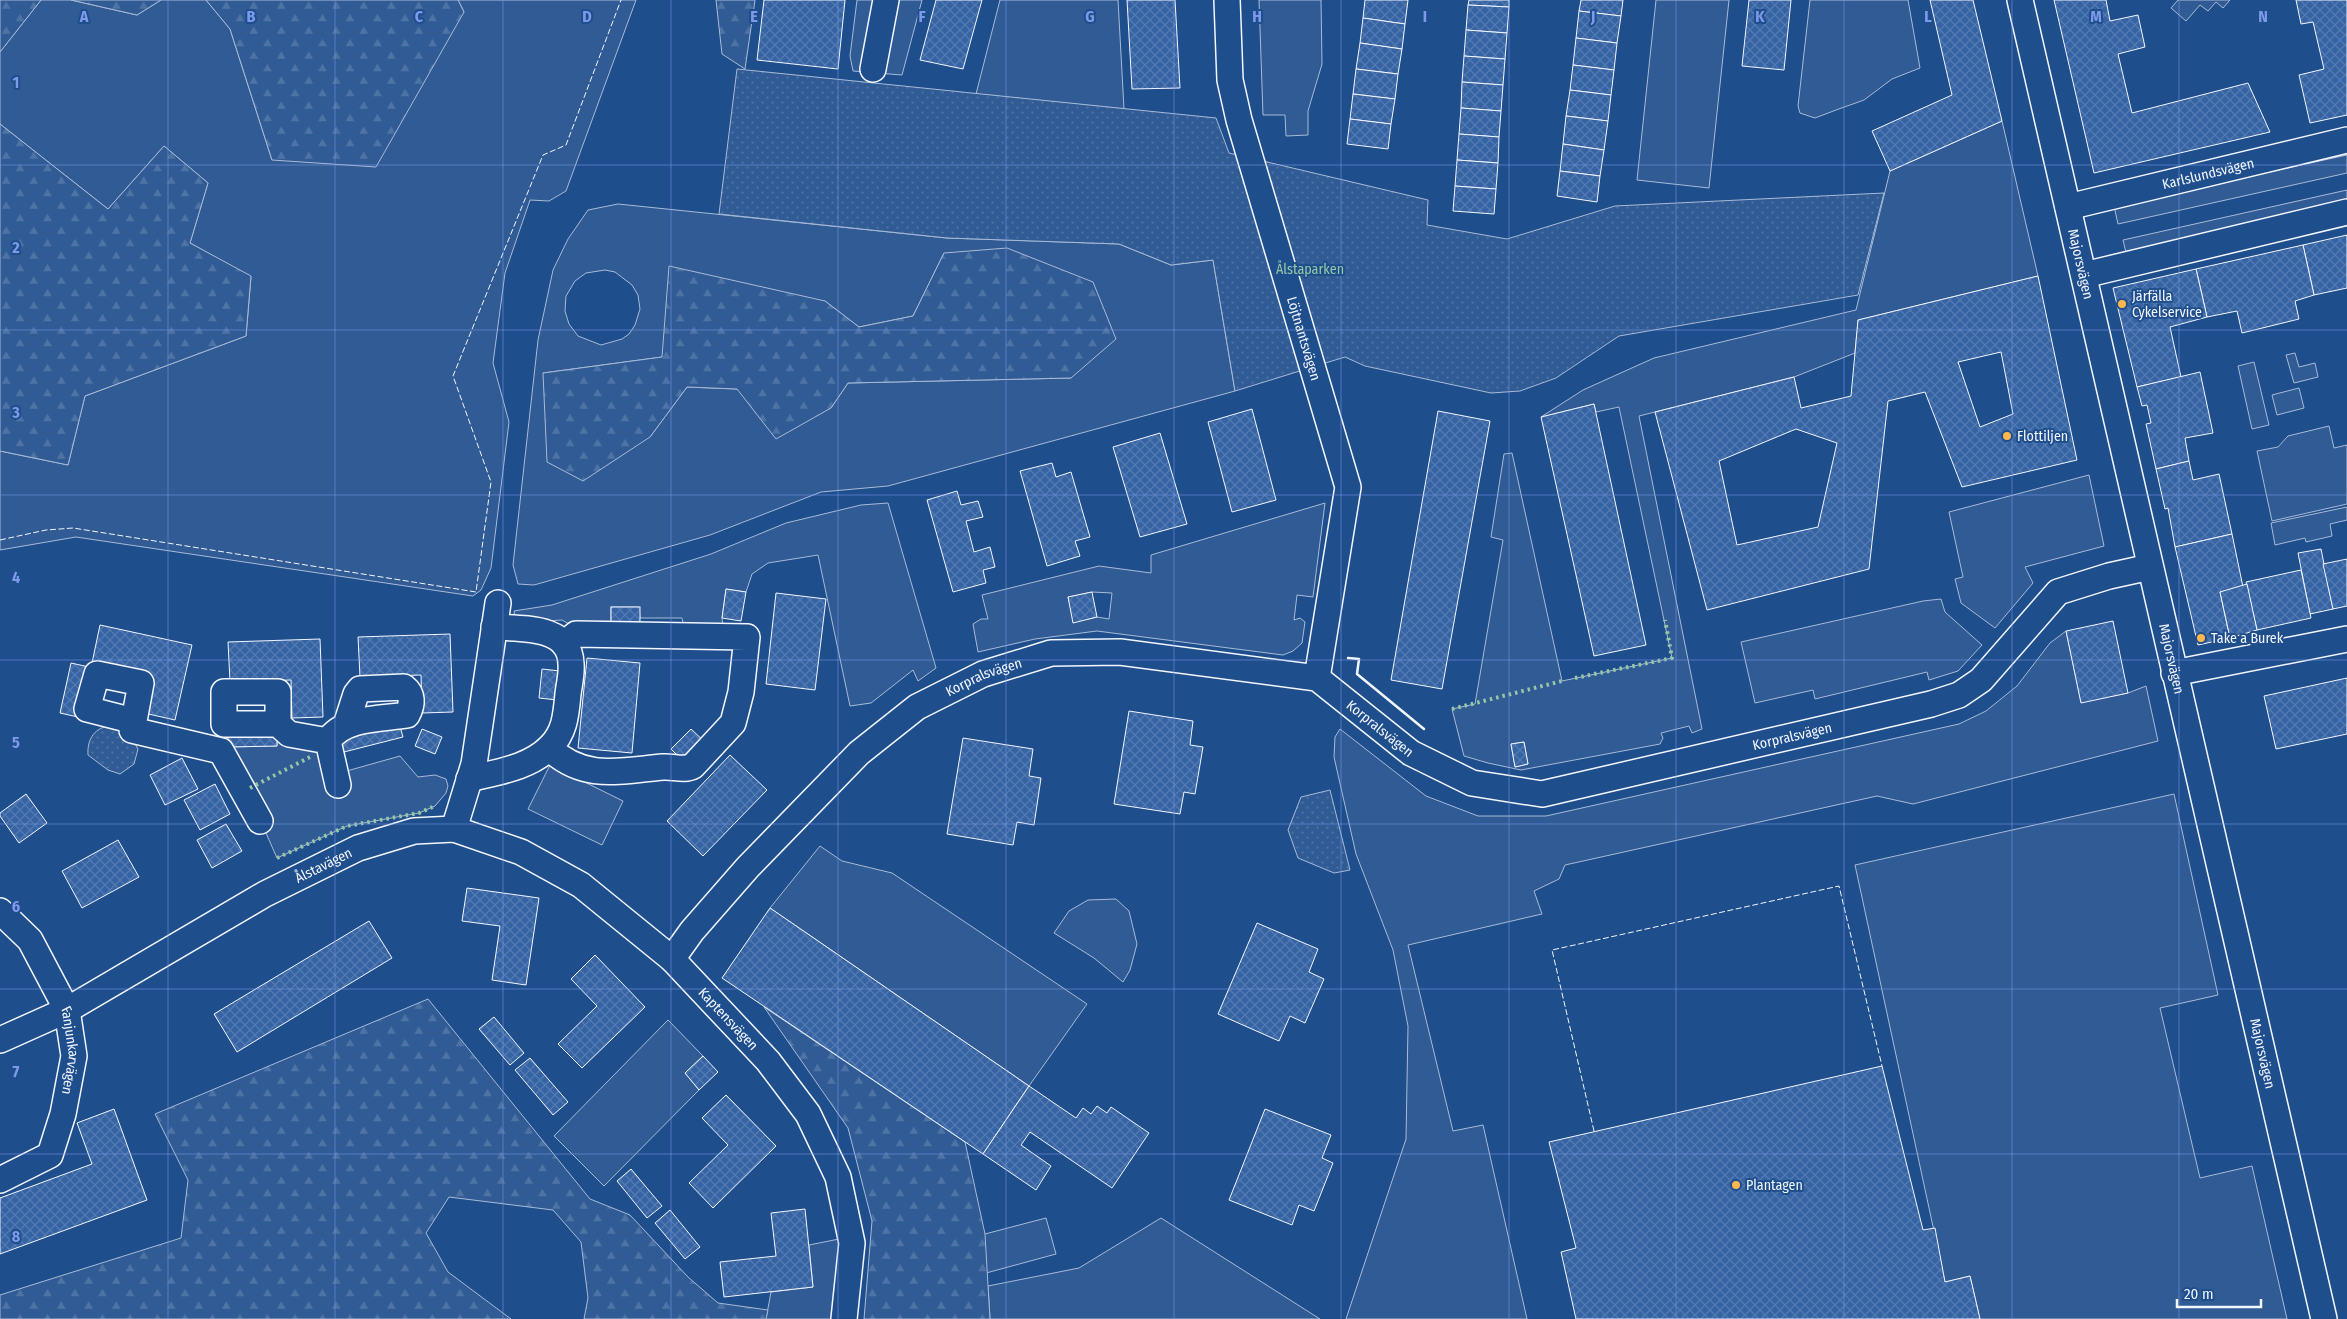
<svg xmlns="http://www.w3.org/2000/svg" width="2347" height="1319" viewBox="0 0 2347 1319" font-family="'Fira Sans Condensed',sans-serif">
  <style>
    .built { fill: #305b95; stroke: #a8bbd7; fill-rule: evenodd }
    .forest { fill: url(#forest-firs); stroke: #a8bbd7 }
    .park { fill: url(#park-dots); stroke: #a8bbd7 }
    .building { fill: url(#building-cross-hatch); stroke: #f2f6ff; fill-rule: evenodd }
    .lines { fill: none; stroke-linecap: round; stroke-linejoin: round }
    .street-casing { stroke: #f2f6ff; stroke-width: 28 }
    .street { stroke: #1f4e8c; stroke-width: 25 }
    .hedge { stroke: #97c8a6; stroke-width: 4; stroke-dasharray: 2.5 4; stroke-linecap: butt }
    .fence { stroke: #f2f6ff; stroke-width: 1; stroke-dasharray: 6 2.5; stroke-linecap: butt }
    .wall { stroke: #f2f6ff; stroke-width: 2.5 }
    .grid { fill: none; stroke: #7d9aea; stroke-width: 1; stroke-opacity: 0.55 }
    .poi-dot { fill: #ffb74d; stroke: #1f4e8c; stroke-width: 2 }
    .labels { text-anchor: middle; stroke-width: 4; stroke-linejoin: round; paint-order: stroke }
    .street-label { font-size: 14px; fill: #f2f6ff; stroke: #1f4e8c }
    .park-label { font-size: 14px; fill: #97c8a6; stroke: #1f4e8c }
    .poi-label { font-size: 14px; fill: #f2f6ff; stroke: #1f4e8c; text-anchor: start }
    .grid-label { font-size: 16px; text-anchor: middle; font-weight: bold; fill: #7d9aea; stroke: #1f4e8c; stroke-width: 4; stroke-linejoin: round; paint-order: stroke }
  </style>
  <defs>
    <pattern id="forest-firs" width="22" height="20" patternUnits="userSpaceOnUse" patternTransform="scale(1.25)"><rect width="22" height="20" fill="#305b95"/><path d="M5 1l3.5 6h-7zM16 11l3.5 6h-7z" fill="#4e73a5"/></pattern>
    <pattern id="park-dots" width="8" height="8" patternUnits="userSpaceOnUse" patternTransform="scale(1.25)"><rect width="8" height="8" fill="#305b95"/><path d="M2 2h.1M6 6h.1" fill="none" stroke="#4e73a5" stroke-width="1.8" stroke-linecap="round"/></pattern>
    <pattern id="building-cross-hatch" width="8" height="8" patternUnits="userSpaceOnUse" patternTransform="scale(1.25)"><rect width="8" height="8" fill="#3563a3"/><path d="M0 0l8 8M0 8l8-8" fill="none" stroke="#537ab1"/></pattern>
  </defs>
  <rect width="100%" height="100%" fill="#1f4e8c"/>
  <!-- built -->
  <g class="built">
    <path d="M41,0H71L137,15L161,0H206L230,29L272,160L464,12L458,0H636L566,191L549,201L530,200L505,273L493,363L509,422L491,568L481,590L473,596L76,537L0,550V451L68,465L85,396L246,336L251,277L190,243L208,183L164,146L108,209L0,124V52Z"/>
    <path d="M857,0H922L902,75L853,71L850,56Z"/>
    <path d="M1000,0H1118L1124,109L976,94Z"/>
    <path d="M1259,0H1321L1322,64L1308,111V135L1286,136L1285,115H1263Z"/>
    <path d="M1656,0H1729L1709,188L1637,180Z"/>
    <path d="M1810,0H1908L1920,68L1892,79L1864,100L1836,110L1815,118L1800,113L1798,106Z"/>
    <path d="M2178,0H2230L2223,8L2216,2L2208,11L2200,5L2186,21L2171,8Z"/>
    <path d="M2002,121L2038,276L1858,320L1855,353L1794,377L1639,416L1702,729L1692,733L1689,726L1661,733L1663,738L1660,744L1521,770L1488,763L1464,756L1452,709L1475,704L1503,540L1491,537L1504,454L1512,453L1562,681L1672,658L1619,407L1596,412L1594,404L1541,417L1583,390L1654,358L1856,310L1890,171ZM1524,742L1528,764L1515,767L1511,744Z"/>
    <path d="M2347,155V173L2118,224L2114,206Z"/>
    <path d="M2347,190V207L2127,257L2123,240Z"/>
    <path d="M618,204L947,238L1119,244L1171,265L1213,260L1235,391L888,486L821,492L710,535L534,585L518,584L513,565L538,340L553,270L568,239L588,210ZM944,253L1071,378L848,383L831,408L737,389L687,387L650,437L543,373L662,357L825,301L859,327L913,316ZM605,270L615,272L632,285L638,295L640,309L635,325L629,334L622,339L601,345L578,336L569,324L565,311L566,296L575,281L586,273Z"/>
    <path d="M2295,353L2299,367L2315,363L2318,377L2294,383L2286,355Z"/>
    <path d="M2254,362L2269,425L2252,429L2238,366Z"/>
    <path d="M2299,388L2304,408L2277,415L2272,395Z"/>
    <path d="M2329,426L2334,448L2347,445V504L2272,521L2257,451L2278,447L2288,436Z"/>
    <path d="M2089,475L2104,546L2025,567L2033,583L1995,628L1961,603L1955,579L1963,577L1949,512Z"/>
    <path d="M888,503L936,668L918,681L913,670L871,703L850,706L818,555L768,563L752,574L746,592L726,589L722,618L723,627L684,628L682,618H640L639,607H611V628H576L562,620L516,623L514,611L552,605L711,554L786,523L861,505Z"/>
    <path d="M1325,503L1313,597L1297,595L1294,620L1300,618L1305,622L1302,643L1293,651L1283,655L1097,631L1035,639L978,652L973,624L981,619H988L982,595L1099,566L1151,573V555ZM1092,592L1112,593L1109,619L1097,617L1074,622L1068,597Z"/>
    <path d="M2347,507V520L2330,524L2332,536L2306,542L2305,538L2275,545L2271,523Z"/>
    <path d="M1941,599L1945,612L1982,645L1958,671L1929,680L1927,672L1815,699L1813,690L1755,703L1741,642L1923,601Z"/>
    <path d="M2066,631L2081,702L2128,693L2146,686L2158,741L1913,804L1877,796L1565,865L1559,879L1534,891L1542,914L1408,945L1453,1131L1483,1125L1527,1319H1346L1406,1139L1408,1026L1393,950L1356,854L1334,757L1335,737L1340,729L1426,796L1478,816H1546L1959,724L1986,711L2017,686L2050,643Z"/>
    <path d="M277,733L322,743L329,776L400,756L418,777L435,775L446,779L448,786L446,793L435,806L419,813L347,826L277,858L228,747L277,746Z"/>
    <path d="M550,765L623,801L602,845L528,809Z"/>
    <path d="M2174,794L2218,995L2160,1008L2200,1178L2252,1166L2287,1319H1980L1970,1276L1945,1282L1855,865Z"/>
    <path d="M820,846L842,861L892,873L1087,1004L1029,1086L770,908Z"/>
    <path d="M1116,899L1129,911L1137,944L1130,970L1123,982L1094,958L1054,933L1069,911L1088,900Z"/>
    <path d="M668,1020L703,1056L685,1073L699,1090L604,1186L554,1136Z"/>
    <path d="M1046,1218L1056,1254L953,1282L943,1245Z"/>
    <path d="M1161,1218L1320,1319H990L988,1286L1079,1268Z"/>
    <path d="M844,1238L838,1319H766L771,1292L813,1287L809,1245Z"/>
  </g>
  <!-- forest -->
  <g class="forest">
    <path d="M0,0H41L0,52Z"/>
    <path d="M71,0H161L137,15Z"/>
    <path d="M206,0H458L464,12L376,167L272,160L230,29Z"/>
    <path d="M716,0H755L745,69L722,54Z"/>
    <path d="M0,124L108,209L164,146L208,183L190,243L251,276L246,336L85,396L68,465L0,451Z"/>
    <path d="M1007,248L1093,282L1116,339L1071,378L848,383L831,408L776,439L737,389L687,387L650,437L583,481L547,462L543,373L662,357L669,266L825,301L859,327L913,316L944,253Z"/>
    <path d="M428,999L590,1199L630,1215L688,1277L718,1303L768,1310L766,1319H584L588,1298L581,1242L553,1210L449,1197L426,1233L448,1272L511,1319H0V1295L181,1238L188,1180L155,1114Z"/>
    <path d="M764,1007L965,1142L985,1234L990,1319H864L872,1221L848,1128Z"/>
  </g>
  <!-- park -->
  <g class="park">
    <path d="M737,69L1216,118L1229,153L1428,200L1427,225L1507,239L1615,206L1884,193L1858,295L1619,336L1556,378L1520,391L1491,393L1365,366L1345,357L1235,391L1213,260L1171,265L1119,244L947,238L719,214Z"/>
    <path d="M108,726L130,735L138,749L134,764L120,774L108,770L88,755C87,741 93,729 108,726Z"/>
    <path d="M1330,790L1350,870L1334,873L1298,858L1288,830L1301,797Z"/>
  </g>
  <!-- building -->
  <g class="building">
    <path d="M764,0H845L838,69L757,60Z"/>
    <path d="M936,0H982L963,69L920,60Z"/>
    <path d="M1127,0H1175L1180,88L1132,89Z"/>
    <path d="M1365,0H1408L1405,24L1363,18Z"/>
    <path d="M1469,0H1509V7L1468,5Z"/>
    <path d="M1581,0H1623L1621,16L1579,11Z"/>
    <path d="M1749,0H1791L1784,70L1742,66Z"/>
    <path d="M1930,0H1973L2002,121L1890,171L1872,131L1952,95Z"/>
    <path d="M2054,0H2106L2110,21L2138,15L2145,47L2118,54L2132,113L2248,83L2270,132L2094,173Z"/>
    <path d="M2296,0H2347V115L2310,123L2299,75L2324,69L2313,22L2301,24Z"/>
    <path d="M1468,5L1509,7L1507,33L1466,30Z"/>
    <path d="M1579,11L1621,16L1617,43L1576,38Z"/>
    <path d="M1363,18L1405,24L1402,49L1360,43Z"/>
    <path d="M1466,30L1507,33L1505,59L1464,56Z"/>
    <path d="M1576,38L1617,43L1614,70L1573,65Z"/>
    <path d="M1360,43L1402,49L1398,74L1356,69Z"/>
    <path d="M1464,56L1505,59L1503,85L1462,82Z"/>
    <path d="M1573,65L1614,70L1611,95L1570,90Z"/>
    <path d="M1356,69L1398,74L1395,99L1353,94Z"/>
    <path d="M1462,82L1503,85L1501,111L1461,108Z"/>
    <path d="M1570,90L1611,95L1608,121L1566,116Z"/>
    <path d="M1353,94L1395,99L1391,124L1350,119Z"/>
    <path d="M1461,108L1501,111L1499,137L1459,134Z"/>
    <path d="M1566,116L1608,121L1604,150L1563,144Z"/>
    <path d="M1350,119L1391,124L1388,149L1347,144Z"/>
    <path d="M1459,134L1499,137L1498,163L1457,160Z"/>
    <path d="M1563,144L1604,150L1600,176L1560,171Z"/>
    <path d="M1457,160L1498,163L1496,189L1455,186Z"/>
    <path d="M1560,171L1600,176L1597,202L1557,196Z"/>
    <path d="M1455,186L1496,189L1494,214L1453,211Z"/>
    <path d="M2347,235V288L2314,295L2303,245Z"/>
    <path d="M2303,245L2314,295L2295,301L2299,319L2242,333L2237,311L2207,317L2196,269Z"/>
    <path d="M2196,269L2207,317L2170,327L2181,377L2137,387L2113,288Z"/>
    <path d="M2038,276L2077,460L1962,487L1925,392L1888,401L1869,569L1707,610L1655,412L1794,377L1801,408L1851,396L1858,320ZM2001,352L2013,414L1980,427L1958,362ZM1796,429L1837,443L1818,527L1737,545L1719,461Z"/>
    <path d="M2200,372L2213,433L2185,438L2189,461L2156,469L2146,424L2151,423L2147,405L2142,406L2137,387Z"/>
    <path d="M1594,404L1646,645L1594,656L1541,417Z"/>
    <path d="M1252,409L1276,500L1232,512L1208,422Z"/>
    <path d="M1438,411L1490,421L1442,689L1391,680Z"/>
    <path d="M1160,433L1187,524L1140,537L1113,447Z"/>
    <path d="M2189,461L2193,480L2219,474L2232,534L2175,547L2168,508L2165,509L2156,469Z"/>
    <path d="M1052,463L1056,477L1071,472L1090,537L1075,541L1080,556L1047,566L1020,471Z"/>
    <path d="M957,491L961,505L978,501L983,517L966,521L974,552L990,547L995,567L983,570L986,583L953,592L927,500Z"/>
    <path d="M2232,534L2243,587L2220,592L2230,638L2198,645L2175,547Z"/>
    <path d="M2321,549L2333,609L2310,614L2298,553Z"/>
    <path d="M2347,559V606L2333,609L2323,564Z"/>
    <path d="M2301,570L2311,618L2257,630L2246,582Z"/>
    <path d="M2247,584L2257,630L2230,638L2220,592Z"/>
    <path d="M726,589L746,592L741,621L722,618Z"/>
    <path d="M1092,592L1097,617L1073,623L1068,597Z"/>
    <path d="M776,593L826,599L815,690L766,684Z"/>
    <rect x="611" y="607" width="29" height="24"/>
    <path d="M2113,621L2128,693L2081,703L2066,631Z"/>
    <path d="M100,625L192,645L175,720L144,713L152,676L92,663Z"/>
    <path d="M450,634L453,712L422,713L421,675L360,677L358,637Z"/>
    <path d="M320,639L323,717L292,718L291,680L230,682L228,642Z"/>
    <path d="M587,658L640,663L632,753L578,748Z"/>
    <path d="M71,663L89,667L78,717L60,713Z"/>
    <path d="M542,669L560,671L557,700L539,698Z"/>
    <path d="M2347,678V734L2276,749L2264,696Z"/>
    <path d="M1129,711L1193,721L1190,745L1203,747L1195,794L1184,792L1180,814L1114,804Z"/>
    <path d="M398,719L403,737L340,753L336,735Z"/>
    <path d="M277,726V746L228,747V728Z"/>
    <path d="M422,729L442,737L435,754L415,746Z"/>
    <path d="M691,729L707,744L687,765L671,749Z"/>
    <path d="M963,738L1033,749L1029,776L1041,778L1034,825L1017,822L1013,845L947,834Z"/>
    <path d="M1524,742L1528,764L1515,767L1511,744Z"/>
    <path d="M730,755L767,790L703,856L667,821Z"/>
    <path d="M182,758L198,789L165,805L150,775Z"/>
    <path d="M215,784L230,814L200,830L184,800Z"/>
    <path d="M26,794L47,823L19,843L0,816V813Z"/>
    <path d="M226,824L242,851L212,868L197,840Z"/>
    <path d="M118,840L139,877L82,908L62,871Z"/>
    <path d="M467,888L539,898L526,985L492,980L500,926L462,921Z"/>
    <path d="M770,908L1029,1086L983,1154L722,978Z"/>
    <path d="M369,921L392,958L237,1052L214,1014Z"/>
    <path d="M1257,923L1318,949L1309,972L1324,979L1305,1023L1290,1016L1279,1041L1218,1014Z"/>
    <path d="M595,955L645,1007L582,1068L558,1044L597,1006L571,979Z"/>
    <path d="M494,1017L524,1053L510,1065L479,1029Z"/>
    <path d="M703,1056L718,1072L699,1090L685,1073Z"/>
    <path d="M530,1058L568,1102L553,1115L515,1070Z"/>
    <path d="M1882,1066L1923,1230L1935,1228L1945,1282L1970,1276L1980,1319H1576L1561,1252L1576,1248L1549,1142Z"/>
    <path d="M1029,1086L1076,1118L1083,1108L1091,1114L1097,1106L1107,1113L1111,1107L1149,1133L1112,1188L1030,1132L1021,1145L1051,1166L1036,1190L983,1154Z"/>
    <path d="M726,1095L776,1146L713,1208L689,1183L728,1145L702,1118Z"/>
    <path d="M114,1109L147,1200L0,1254V1198L92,1164L77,1123Z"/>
    <path d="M1265,1109L1331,1135L1322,1158L1333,1163L1314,1211L1299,1205L1292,1225L1229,1200Z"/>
    <path d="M631,1169L662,1206L647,1218L617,1181Z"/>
    <path d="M805,1209L813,1287L724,1297L720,1262L776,1256L771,1213Z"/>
    <path d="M670,1210L700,1247L685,1259L655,1223Z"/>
  </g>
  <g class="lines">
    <defs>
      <g id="street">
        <path id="s1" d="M1227,0L1230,80L1239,120L1348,487L1317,678"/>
        <path id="s2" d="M2020,0L2324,1319"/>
        <path d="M873,69L886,0"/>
        <path id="s3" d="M2068,207L2347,140"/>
        <path d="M2084,275L2347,212"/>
        <path d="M2174,673L2347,639"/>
        <path d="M134,721L141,683L97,674L87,709L134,721L132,730L221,751L260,821"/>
        <path d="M278,724V692H224V724H278L289,734L328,741L338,785"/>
        <path d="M328,741C343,717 382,719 407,715C413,704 413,694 404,687L360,689L356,694L346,725"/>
        <path d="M549,748C584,781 619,771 663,767C673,766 684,771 693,766L733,723L741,692L747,637L576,634L564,644"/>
        <path d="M469,779C497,772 529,768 550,747C565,732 566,715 568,694C569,685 572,674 571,664C570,625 521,629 494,627"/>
        <path d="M454,829L474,764L498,603"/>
        <path id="s4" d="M0,911L30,940L67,1010L74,1056L63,1114L50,1155L0,1180"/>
        <path id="s5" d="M672,959L692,931L748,867L859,753L917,707L983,674L1051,653L1120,652L1317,678L1411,753L1472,783L1542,794L1931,704L1959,695L1981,680L2058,592L2109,576L2150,567"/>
        <path id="s6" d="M0,1040L67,1010L265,894L358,848L414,831L454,829L521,852L581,885L672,959L768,1061L808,1114L838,1177L852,1243L844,1319"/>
      </g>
    </defs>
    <!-- street casing -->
    <use href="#street" class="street-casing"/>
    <!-- street -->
    <use href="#street" class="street"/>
    <!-- hedge -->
    <g class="hedge">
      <path d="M1575,678L1672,658L1665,620"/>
      <path d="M1452,709L1562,681"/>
      <path d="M250,788L310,757"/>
      <path d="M277,858L347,826L419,813L435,806"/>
    </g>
    <!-- fence -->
    <g class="fence">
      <path d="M0,540L46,530L73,528L476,592L491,482L453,376L543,155L566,145L621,0"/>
      <path d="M1594,1131L1552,950L1839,886L1882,1066"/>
    </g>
    <!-- wall -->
    <path class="wall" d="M1348,658L1359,659L1357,674L1424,729"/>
  </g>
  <!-- grid -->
  <path class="grid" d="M168,0V1319M335,0V1319M503,0V1319M671,0V1319M838,0V1319M1006,0V1319M1174,0V1319M1341,0V1319M1509,0V1319M1676,0V1319M1844,0V1319M2012,0V1319M2179,0V1319M0,165H2347M0,330H2347M0,495H2347M0,660H2347M0,824H2347M0,989H2347M0,1154H2347"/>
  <!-- markers -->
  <g class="poi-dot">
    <circle cx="2122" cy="304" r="5"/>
    <circle cx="2007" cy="436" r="5"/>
    <circle cx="2201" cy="638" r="5"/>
    <circle cx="1736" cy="1185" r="5"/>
  </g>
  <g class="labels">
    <!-- street labels -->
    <g class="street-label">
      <text dy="5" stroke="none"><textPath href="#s3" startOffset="144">Karlslundsvägen</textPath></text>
      <text dy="5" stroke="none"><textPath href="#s2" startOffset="271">Majorsvägen</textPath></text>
      <text dy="5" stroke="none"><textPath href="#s1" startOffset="349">Löjtnantsvägen</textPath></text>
      <text dy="5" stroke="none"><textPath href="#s2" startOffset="676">Majorsvägen</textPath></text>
      <text dy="5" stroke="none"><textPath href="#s5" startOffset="426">Korpralsvägen</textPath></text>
      <text dy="5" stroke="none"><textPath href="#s5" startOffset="846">Korpralsvägen</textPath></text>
      <text dy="5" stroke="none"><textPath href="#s5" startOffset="1281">Korpralsvägen</textPath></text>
      <text dy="5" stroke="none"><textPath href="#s6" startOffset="368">Ålstavägen</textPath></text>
      <text dy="5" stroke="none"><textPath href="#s6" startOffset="844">Kaptensvägen</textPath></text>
      <text dy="5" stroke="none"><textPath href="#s4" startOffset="162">Fanjunkarvägen</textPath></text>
      <text dy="5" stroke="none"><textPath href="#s2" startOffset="1081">Majorsvägen</textPath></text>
    </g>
    <!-- park labels -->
    <g class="park-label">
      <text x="1310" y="274">Ålstaparken</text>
    </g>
    <!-- poi labels -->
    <g class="poi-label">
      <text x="2132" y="301">Järfälla<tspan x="2132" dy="16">Cykelservice</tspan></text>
      <text x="2017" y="441">Flottiljen</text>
      <text x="2211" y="643">Take a Burek</text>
      <text x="1746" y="1190">Plantagen</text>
    </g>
  </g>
  <g class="grid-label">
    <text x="84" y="22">A</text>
    <text x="251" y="22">B</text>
    <text x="419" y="22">C</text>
    <text x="587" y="22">D</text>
    <text x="754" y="22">E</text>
    <text x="922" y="22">F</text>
    <text x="1090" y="22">G</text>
    <text x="1257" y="22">H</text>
    <text x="1425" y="22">I</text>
    <text x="1593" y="22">J</text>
    <text x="1760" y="22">K</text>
    <text x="1928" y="22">L</text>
    <text x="2096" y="22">M</text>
    <text x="2263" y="22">N</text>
    <text x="16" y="88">1</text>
    <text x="16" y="253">2</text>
    <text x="16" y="418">3</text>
    <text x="16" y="583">4</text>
    <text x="16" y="748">5</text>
    <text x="16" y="912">6</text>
    <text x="16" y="1077">7</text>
    <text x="16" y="1242">8</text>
  </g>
  <!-- scale -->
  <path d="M2177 1299v8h84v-8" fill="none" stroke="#f2f6ff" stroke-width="2.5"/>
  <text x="2184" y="1299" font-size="15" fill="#f2f6ff" stroke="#1f4e8c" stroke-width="4" paint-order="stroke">20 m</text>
</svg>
